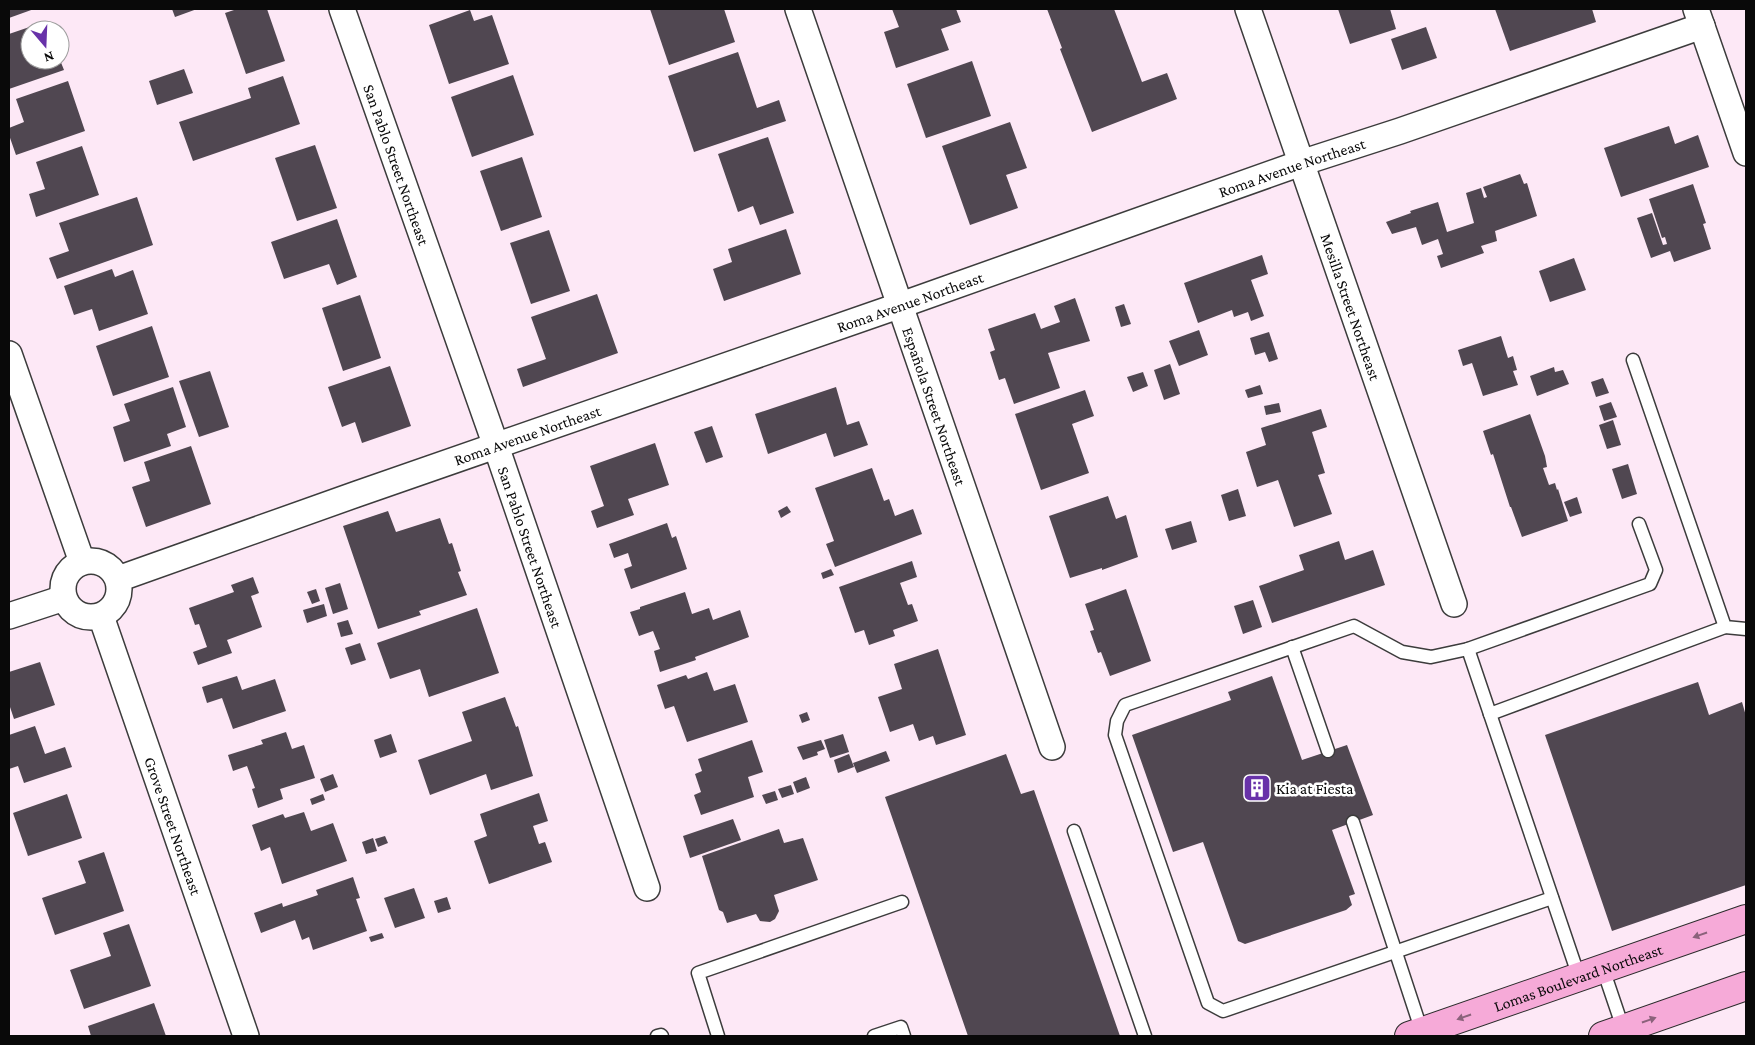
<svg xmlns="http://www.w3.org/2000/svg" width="1755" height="1045" viewBox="0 0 1755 1045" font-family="'Crimson Pro',serif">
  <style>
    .building { fill: #504751 }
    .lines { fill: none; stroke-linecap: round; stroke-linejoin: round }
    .service-casing { stroke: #3c3c3c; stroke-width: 15 }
    .minor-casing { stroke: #3c3c3c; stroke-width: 28 }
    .secondary-casing { stroke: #2b2b2b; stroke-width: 30 }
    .service { stroke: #fff; stroke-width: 12 }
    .minor { stroke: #fff; stroke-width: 25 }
    .secondary { stroke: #f6aad8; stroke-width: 28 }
    .oneway { fill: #8b627b }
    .labels { text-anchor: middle; stroke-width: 5; stroke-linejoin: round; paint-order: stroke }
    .street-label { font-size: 16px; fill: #090909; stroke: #fff }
    .poi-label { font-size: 16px; fill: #090909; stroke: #fff; text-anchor: start }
  </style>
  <rect width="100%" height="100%" fill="#fde8f6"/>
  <!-- building -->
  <g class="building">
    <path d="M9,9H34L9,18Z"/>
    <path d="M172,9H197L175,17Z"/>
    <path d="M237,9H267L285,61L246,74L225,13Z"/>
    <path d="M650,9H724L735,42L669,65Z"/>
    <path d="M892,9H956L961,22L941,29L949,50L896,68L884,32L899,27Z"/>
    <path d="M1047,9H1114L1142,82L1167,73L1177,99L1092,132L1060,49L1062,48Z"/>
    <path d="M1338,9H1390L1396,29L1350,44Z"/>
    <path d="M1495,9H1592L1596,22L1510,51Z"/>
    <path d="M470,10L474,21L492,15L509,64L449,84L429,25Z"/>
    <path d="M47,21L50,30H30V60H60L64,70L9,89V34Z"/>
    <path d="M1426,27L1437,58L1402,70L1391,39Z"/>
    <path d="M738,52L757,108L779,100L786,121L694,152L668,76Z"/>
    <path d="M972,61L991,116L926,138L907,84Z"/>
    <path d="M184,69L193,93L157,105L149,81Z"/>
    <path d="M513,75L534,135L472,157L451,97Z"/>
    <path d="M283,76L300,124L193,161L179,122L251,98L248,88Z"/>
    <path d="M68,81L85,131L16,155L9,135V128L24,122L16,99Z"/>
    <path d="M1010,122L1027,168L1006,175L1018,208L970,225L942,146Z"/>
    <path d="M1669,126L1675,144L1698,135L1709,167L1621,197L1604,148Z"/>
    <path d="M768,137L794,213L760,225L753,206L738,212L718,154Z"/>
    <path d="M315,145L337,208L297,221L275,158Z"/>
    <path d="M82,146L99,195L36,217L29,194L45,189L36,162Z"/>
    <path d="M522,157L542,217L501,231L480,171Z"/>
    <path d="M1520,174L1524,184L1527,183L1537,216L1495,231L1497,241L1481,246L1484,253L1441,268L1437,256L1443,254L1438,239L1422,245L1416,227L1392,234L1386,222L1411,213L1410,211L1438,202L1447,232L1474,223L1466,193L1481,188L1484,198L1487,197L1483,187Z"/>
    <path d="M1693,184L1706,223L1703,224L1711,249L1674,262L1670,251L1651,258L1637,218L1652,213L1663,245L1667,244L1665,237L1662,238L1649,199Z"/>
    <path d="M137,197L153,245L57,279L49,258L69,251L59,223Z"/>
    <path d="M337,219L357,277L337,285L329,264L284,279L271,242Z"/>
    <path d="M786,229L801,274L724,301L713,269L732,262L728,249Z"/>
    <path d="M549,230L570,291L531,304L510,243Z"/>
    <path d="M1262,255L1268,274L1251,280L1264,316L1251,321L1248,312L1234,317L1232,310L1198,323L1184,283Z"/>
    <path d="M1574,258L1586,290L1550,302L1539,271Z"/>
    <path d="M112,269L115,277L133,270L148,314L99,331L92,309L74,315L64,286Z"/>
    <path d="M597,294L618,353L523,387L517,369L546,359L531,317Z"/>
    <path d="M360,295L381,358L343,371L322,308Z"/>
    <path d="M1075,298L1090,341L1048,353L1060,388L1014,404L1005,378L999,380L990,352L995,350L988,329L1035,313L1041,329L1060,322L1054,306Z"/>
    <path d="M1124,304L1131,324L1121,327L1115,307Z"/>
    <path d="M152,326L169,377L113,396L96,346Z"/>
    <path d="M1199,330L1208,355L1179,366L1169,341Z"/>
    <path d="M1269,332L1278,359L1269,362L1265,352L1255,355L1250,338Z"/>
    <path d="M1501,336L1508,358L1513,356L1517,370L1513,371L1518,385L1483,396L1472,363L1463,366L1458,350Z"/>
    <path d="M1170,364L1180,394L1164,400L1154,370Z"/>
    <path d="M390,366L411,426L362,443L355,422L342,427L328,387Z"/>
    <path d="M1554,367L1555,372L1563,370L1569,384L1537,396L1530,376Z"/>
    <path d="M210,371L229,427L199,437L179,381Z"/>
    <path d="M1143,372L1148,386L1133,392L1127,377Z"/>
    <path d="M1603,378L1609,393L1596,397L1591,382Z"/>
    <path d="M1260,385L1263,394L1248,398L1245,390Z"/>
    <path d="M173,387L186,427L167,434L171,446L124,462L113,427L130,421L124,404Z"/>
    <path d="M836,387L847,425L859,421L868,445L834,457L826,433L768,454L755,414Z"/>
    <path d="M1085,390L1094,416L1072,424L1089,473L1041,490L1015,414Z"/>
    <path d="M1611,402L1617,417L1604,421L1599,406Z"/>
    <path d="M1279,403L1281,412L1266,415L1264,406Z"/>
    <path d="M1321,409L1327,427L1312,432L1325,473L1318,475L1332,514L1294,527L1278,480L1257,487L1246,452L1266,445L1261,428Z"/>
    <path d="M1530,414L1545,456L1547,467L1543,468L1549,485L1555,483L1557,490L1558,489L1568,521L1522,537L1511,507H1510L1493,454L1491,455L1483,431Z"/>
    <path d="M1613,420L1621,445L1607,449L1599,425Z"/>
    <path d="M712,426L723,457L706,463L694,432Z"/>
    <path d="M655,443L669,485L628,499L634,515L597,528L591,511L604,506L590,466Z"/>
    <path d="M191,446L211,504L146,527L132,487L150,481L144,462Z"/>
    <path d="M1628,464L1637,494L1622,499L1612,469Z"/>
    <path d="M872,468L884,501L889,499L895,516L913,509L922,534L835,567L826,544L834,541L815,488Z"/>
    <path d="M1238,489L1246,516L1229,521L1221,495Z"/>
    <path d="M1108,496L1116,519L1126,515L1138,557L1102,570V568L1070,578L1049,516Z"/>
    <path d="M1577,497L1582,513L1570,517L1564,502Z"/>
    <path d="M787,506L791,512L781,518L778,511Z"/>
    <path d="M388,511L396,532L440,518L449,544L452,543L461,571L458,572L467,595L419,611L421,615L378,629L343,526Z"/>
    <path d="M1191,521L1197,542L1172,550L1165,529Z"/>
    <path d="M667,523L672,538L676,536L687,569L631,589L624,569L632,566L628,553L614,558L609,544Z"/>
    <path d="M1339,541L1345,560L1373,550L1385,585L1272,623L1259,586L1304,570L1299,555Z"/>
    <path d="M912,561L917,577L900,583L908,605L912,604L918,621L893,630L895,636L869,645L864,630L855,633L839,587Z"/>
    <path d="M831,569L834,575L823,579L821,573Z"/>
    <path d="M253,577L259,593L251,596L262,627L227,640L232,653L198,665L193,652L207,647L199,624L195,625L189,608L234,592L231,585Z"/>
    <path d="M340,583L348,609L333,614L325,588Z"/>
    <path d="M316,589L320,601L312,604L307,592Z"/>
    <path d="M1126,589L1151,661L1110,676L1101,652L1098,653L1090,631L1094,630L1085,604Z"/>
    <path d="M685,592L692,614L709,608L713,620L740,610L749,637L695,657L696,660L660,672L654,651L660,649L653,631L639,636L630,612L640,609V607Z"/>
    <path d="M1253,600L1262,627L1243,634L1234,606Z"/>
    <path d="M324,604L327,616L307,623L303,610Z"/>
    <path d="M477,608L499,673L429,697L420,669L390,679L377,643Z"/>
    <path d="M348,620L353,634L341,637L337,623Z"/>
    <path d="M360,643L366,660L351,665L345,648Z"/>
    <path d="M938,649L966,735L936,745L933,736L919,741L913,724L890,732L878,697L902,689L894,664Z"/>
    <path d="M40,662L55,705L14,719L9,704V672Z"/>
    <path d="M707,672L714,691L735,684L748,722L687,742L674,706L665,709L657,685L686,675L688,679Z"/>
    <path d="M237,676L242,690L275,679L286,711L233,729L222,698L207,703L202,687Z"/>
    <path d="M1272,676L1302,760L1347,745L1373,815L1332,830L1355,894L1349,896L1352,905L1346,910L1245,944L1238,941L1203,842L1173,852L1132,735L1231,700L1228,692Z"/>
    <path d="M1698,682L1709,715L1742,702L1746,716V885L1612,931L1545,735Z"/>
    <path d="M505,697L516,727L518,726L533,776L491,790L486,774L430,795L418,760L472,741L462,712Z"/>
    <path d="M807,712L810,720L802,723L799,715Z"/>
    <path d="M35,726L45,754L65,747L72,767L24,783L18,766L9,769V735Z"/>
    <path d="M286,732L292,749L304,745L315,778L280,789L283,799L258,808L252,789L255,788L247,766L233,771L228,755L263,744L261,740Z"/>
    <path d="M391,734L397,752L380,758L374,740Z"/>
    <path d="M843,734L849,752L830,758L824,740Z"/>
    <path d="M752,740L763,772L748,777L754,797L701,815L694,795L701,792L695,774L702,771L698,759Z"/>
    <path d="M821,740L825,749L817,752L818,755L803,760L797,747Z"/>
    <path d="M886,751L890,761L857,773L853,763Z"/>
    <path d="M849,754L854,767L838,773L834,760Z"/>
    <path d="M1006,754L1021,794L1034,790L1120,1036H968L885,797Z"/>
    <path d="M333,774L338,787L325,792L320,779Z"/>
    <path d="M806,777L810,788L797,793L793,782Z"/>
    <path d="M791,785L794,794L782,798L778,789Z"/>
    <path d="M775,791L778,800L766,804L762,795Z"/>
    <path d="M539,793L548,821L533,826L539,844L545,842L552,862L489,884L474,841L487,836L480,814Z"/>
    <path d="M67,794L82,838L28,856L13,813Z"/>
    <path d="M323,794L325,800L312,805L310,799Z"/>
    <path d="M304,812L311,831L333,823L347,861L282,884L270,847L261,851L252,825L283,814L285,818Z"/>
    <path d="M733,819L741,840L690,858L683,836Z"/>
    <path d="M779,829L784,843L803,838L818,880L774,895L779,911L775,919L770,922L760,921L756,914L727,923L723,912L719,910L702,856Z"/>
    <path d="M385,836L388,843L378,847L375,839Z"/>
    <path d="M373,838L377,851L366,854L362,842Z"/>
    <path d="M104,852L124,911L55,935L42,898L86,883L78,861Z"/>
    <path d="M353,877L360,898L356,899L367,931L313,950L309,937L302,940L295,920L261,933L254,913L282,903L283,907L318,895L316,890Z"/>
    <path d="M414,888L425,918L395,928L384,898Z"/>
    <path d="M447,897L451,909L438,913L434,901Z"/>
    <path d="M129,924L151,986L84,1009L70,970L111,956L103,933Z"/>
    <path d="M382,933L384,938L371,942L369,937Z"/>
    <path d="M154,1003L166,1036H91L88,1026Z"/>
  </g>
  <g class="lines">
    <defs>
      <g id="service">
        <path d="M1633,360L1725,627L1746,629"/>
        <path d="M1292,647L1328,751"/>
        <path d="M1468,649L1650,584L1656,570L1639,524"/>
        <path d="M1490,714L1468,649L1431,657L1402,652L1354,626L1125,705L1117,721L1115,735L1208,1003L1223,1011L1552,898"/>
        <path d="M1353,822L1422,1032"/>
        <path d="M1074,831L1145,1036"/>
        <path d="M1603,969L1624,1031"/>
        <path d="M1579,977L1490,714L1725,627"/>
        <path d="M657,1036L661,1035L662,1036"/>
        <path d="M718,1036L698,973L902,902"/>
        <path d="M874,1036L901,1027L904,1036"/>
      </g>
      <g id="minor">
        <path id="s1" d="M342,9L496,446L647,888"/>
        <path id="s2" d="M798,9L1052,747"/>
        <path id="s3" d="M1248,9L1454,604"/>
        <path d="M1696,9L1746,153"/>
        <path d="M9,354L82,562"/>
        <circle cx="91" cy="589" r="28"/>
        <path id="s4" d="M118,579L357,494L901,305L1301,163L1400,131L1702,26"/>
        <path d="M9,616L64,598"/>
        <path id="s5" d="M101,616L246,1036"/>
      </g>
      <g id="secondary">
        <path id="s6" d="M1409,1036L1746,919"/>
        <path d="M1603,1036L1746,986"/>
      </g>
    </defs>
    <!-- service casing -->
    <use href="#service" class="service-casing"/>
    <!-- minor casing -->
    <use href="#minor" class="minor-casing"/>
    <!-- secondary casing -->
    <use href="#secondary" class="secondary-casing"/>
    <!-- service -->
    <use href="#service" class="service"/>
    <!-- minor -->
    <use href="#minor" class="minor"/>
    <!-- secondary -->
    <use href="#secondary" class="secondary"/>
  </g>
  <!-- one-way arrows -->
  <defs><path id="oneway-solid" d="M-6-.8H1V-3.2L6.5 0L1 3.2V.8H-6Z" transform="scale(1.25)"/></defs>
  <g class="oneway">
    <use href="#oneway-solid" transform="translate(1700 935) rotate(161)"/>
    <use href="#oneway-solid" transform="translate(1464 1017) rotate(161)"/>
    <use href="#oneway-solid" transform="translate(1649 1020) rotate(-19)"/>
  </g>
  <!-- icons -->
  <defs>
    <symbol id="building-square" viewBox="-11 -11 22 22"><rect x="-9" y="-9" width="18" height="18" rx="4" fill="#6832a9" stroke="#fff"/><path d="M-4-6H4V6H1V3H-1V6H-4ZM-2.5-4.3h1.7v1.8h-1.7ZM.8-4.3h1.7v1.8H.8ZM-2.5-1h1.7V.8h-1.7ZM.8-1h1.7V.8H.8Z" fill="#fff"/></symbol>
  </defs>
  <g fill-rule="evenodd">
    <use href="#building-square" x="1241" y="772" width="32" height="32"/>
  </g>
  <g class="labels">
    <!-- street labels -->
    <g class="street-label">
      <text dy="6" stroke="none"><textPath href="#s1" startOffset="165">San Pablo Street Northeast</textPath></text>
      <text dy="6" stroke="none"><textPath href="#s4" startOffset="1244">Roma Avenue Northeast</textPath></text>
      <text dy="6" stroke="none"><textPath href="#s4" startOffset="839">Roma Avenue Northeast</textPath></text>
      <text dy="6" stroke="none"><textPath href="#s3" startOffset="315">Mesilla Street Northeast</textPath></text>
      <text dy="6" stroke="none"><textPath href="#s2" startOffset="420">Española Street Northeast</textPath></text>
      <text dy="6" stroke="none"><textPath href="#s4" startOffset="434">Roma Avenue Northeast</textPath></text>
      <text dy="6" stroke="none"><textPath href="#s1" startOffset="570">San Pablo Street Northeast</textPath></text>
      <text dy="6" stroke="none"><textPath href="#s5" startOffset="222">Grove Street Northeast</textPath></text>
      <text dy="6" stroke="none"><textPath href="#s6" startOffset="179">Lomas Boulevard Northeast</textPath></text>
    </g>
    <!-- poi labels -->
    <g class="poi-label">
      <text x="1276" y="794">Kia at Fiesta</text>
    </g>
  </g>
  <!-- border -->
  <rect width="1755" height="1045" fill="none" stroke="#090909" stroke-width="20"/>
  <!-- north arrow -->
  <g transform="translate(45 45) rotate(161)"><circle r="24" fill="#ffffff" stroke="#9d9d9d"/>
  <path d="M0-4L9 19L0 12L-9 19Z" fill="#6832a9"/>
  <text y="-8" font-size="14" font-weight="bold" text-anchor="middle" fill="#090909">N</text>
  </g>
</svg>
